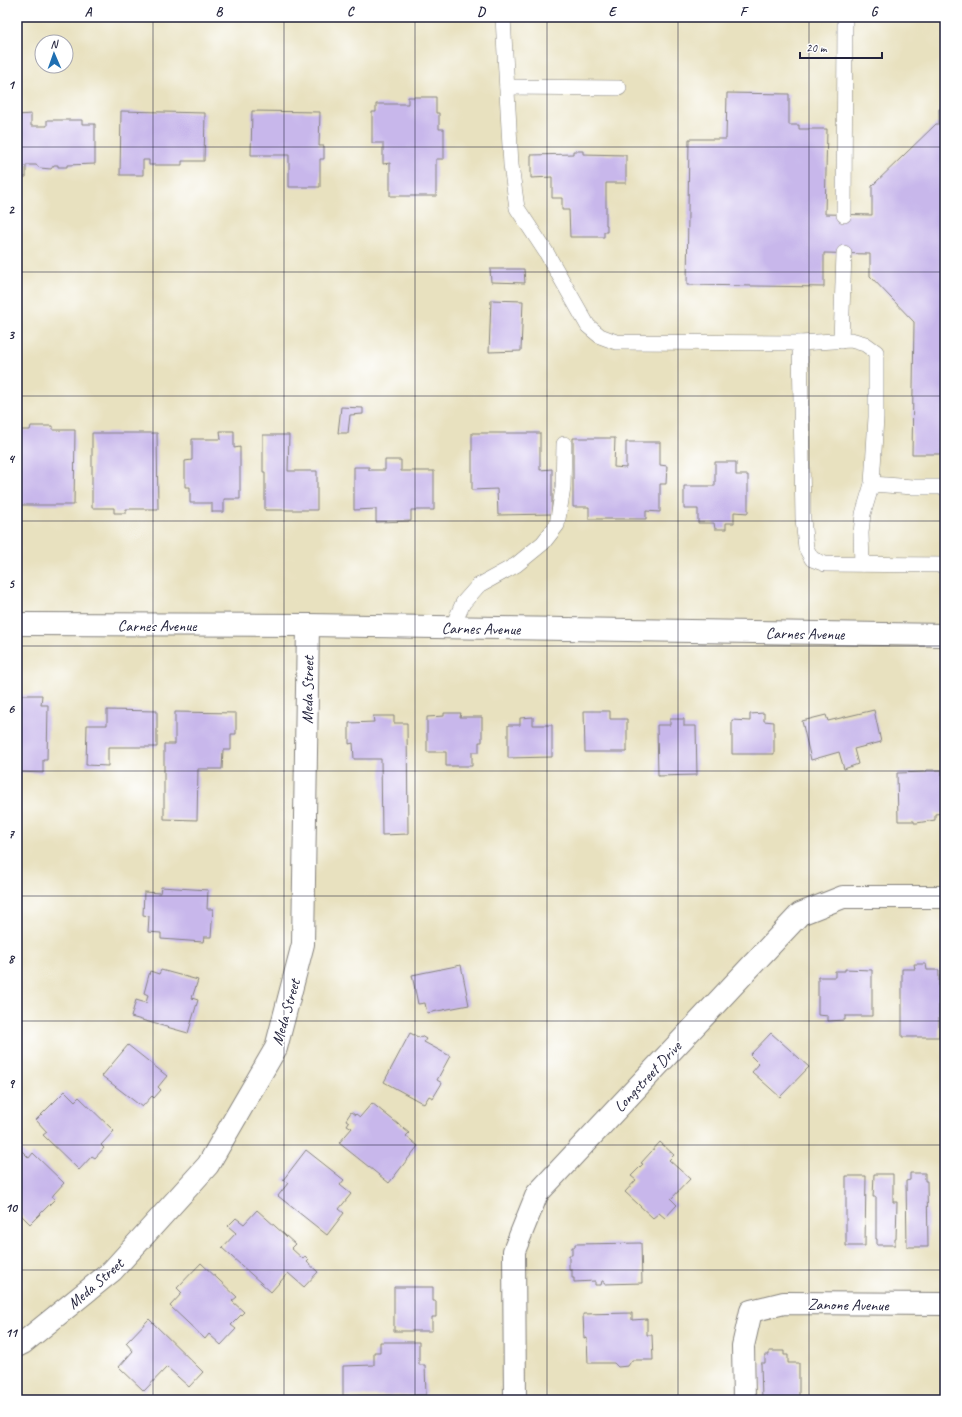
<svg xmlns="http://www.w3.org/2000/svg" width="962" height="1417" viewBox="0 0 962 1417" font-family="Caveat,sans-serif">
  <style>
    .building { fill: #c8b7eb }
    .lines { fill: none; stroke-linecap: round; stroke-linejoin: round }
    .lane-casing { stroke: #85827d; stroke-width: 16 }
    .street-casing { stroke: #85827d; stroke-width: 24 }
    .lane { stroke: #fff; stroke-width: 15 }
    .street { stroke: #fff; stroke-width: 22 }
    .grid { fill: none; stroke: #22223b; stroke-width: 1; stroke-opacity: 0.55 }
    .labels { text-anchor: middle; stroke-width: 3.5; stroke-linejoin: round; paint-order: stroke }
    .street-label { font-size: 16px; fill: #22223b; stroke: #fff }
    .neatline { fill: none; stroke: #22223b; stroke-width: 1.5 }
    .grid-label { font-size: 13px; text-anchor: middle; font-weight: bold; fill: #22223b }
  </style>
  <rect width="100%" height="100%" fill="#fff"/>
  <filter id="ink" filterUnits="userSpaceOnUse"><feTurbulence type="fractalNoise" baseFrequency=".025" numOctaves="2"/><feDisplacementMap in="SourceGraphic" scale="8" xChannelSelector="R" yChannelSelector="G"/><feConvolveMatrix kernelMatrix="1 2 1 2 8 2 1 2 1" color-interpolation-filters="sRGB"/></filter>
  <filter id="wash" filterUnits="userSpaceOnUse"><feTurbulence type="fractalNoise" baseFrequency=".012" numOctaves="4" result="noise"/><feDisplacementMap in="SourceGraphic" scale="16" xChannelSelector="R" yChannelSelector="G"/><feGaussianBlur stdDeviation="0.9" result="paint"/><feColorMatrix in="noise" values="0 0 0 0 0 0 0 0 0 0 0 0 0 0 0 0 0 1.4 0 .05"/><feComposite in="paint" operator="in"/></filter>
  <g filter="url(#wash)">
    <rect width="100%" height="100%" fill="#e8e1bf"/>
    <g id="blocks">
      <!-- building -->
      <g class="building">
        <path d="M727,93L789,94V125H799V129H827L825,214L872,215V186L936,124H939V109L945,108V454H912L914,322L870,276V254L824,253V287L687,285L689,139H726Z"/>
        <path d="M408,97H436V113H439V129H444V159H436V196H390V163L383,164V143H372V112H376V104H408Z"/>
        <path d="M121,111L205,113L204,161H182V165H149V160H143V175H120Z"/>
        <path d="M252,111L320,112L319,146H324V159H320V187H289V155H251Z"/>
        <path d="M31,114V126H47V120H82V124H95V164L67,165V167H58V165H54L51,169L40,168L36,165H26V177H17V115Z"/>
        <path d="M573,151H583V154L626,155V183H606V225H607V232H604V237H570L569,210H562V198H552V177L531,178V155L573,154Z"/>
        <path d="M490,269H524L525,283L491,282Z"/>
        <path d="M491,300L523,301L521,351L489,352Z"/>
        <path d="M341,407L363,408V414L350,415L348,433H338Z"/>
        <path d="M31,426H53V430H75L74,505H17V430H30Z"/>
        <path d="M220,431H234V448L240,447V499H224V512H212V503H190V487H185V461L192,460V439H221Z"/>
        <path d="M92,433H157L158,509H126V513H114V508H92Z"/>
        <path d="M472,433H540V470L552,469V514L498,515L497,489L472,490Z"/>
        <path d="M263,435H289L288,471H317V510H265V472H263Z"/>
        <path d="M573,438H615L614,467L626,468V442H660V465L667,466L666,484H660V512L646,511V519H589V507H573Z"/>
        <path d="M385,460H401V471H434V510H411V521L376,522V509L354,510V467H369V470H385Z"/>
        <path d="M715,462H736V475H748V513L734,512V523H726V529H715L714,523H698V509H684V486H715Z"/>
        <path d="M17,695H42L41,705H48L47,760H43V773L17,772Z"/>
        <path d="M107,710L157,711V747H108V766L86,765L87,725H107Z"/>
        <path d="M874,710L881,742L854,749L858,764L844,769L839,752L811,760L802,721L826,715L828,721Z"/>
        <path d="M584,711H610V719H627V752H585Z"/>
        <path d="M175,712L236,713V734H231V750H223L222,769H198L197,820L164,819V744H175Z"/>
        <path d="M444,713H461L460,717H482V742H479V752H472V766H446V752H427V717L444,716Z"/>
        <path d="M764,713V721L774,722V754H732V720L750,721V714Z"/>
        <path d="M373,716H394V723H407L408,834L382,835L381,759H354L353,743L349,744V723L374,722Z"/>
        <path d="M533,717V725H552V757L508,758V725H520V718Z"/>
        <path d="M670,719H684V726H696L697,775L658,776L657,725H670Z"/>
        <path d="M926,770H942V775H945V813L935,814V820L917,823H914V821H898L897,773L926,772Z"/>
        <path d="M161,887L208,890L207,909H213L211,937H204L203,942L161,939V933L148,932L149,916L143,915L144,892L160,893Z"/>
        <path d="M914,964H926L927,970H939V988H941V997H939V1037H902V969H915Z"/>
        <path d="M461,965L469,1005L427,1013L425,1003L418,1004L412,975Z"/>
        <path d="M845,969L872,970V1016H845V1020L828,1021V1016L818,1015V977H835V971H845Z"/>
        <path d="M161,970L198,980L192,998L198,1000L188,1033L131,1017L136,1000L146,1003L148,995L144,993L150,971L159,974Z"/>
        <path d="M410,1033L420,1038L421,1036L426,1039L424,1042L450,1056L437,1080L442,1083L433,1098L429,1096L424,1104L384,1082Z"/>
        <path d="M771,1033L809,1067L780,1097L752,1072L759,1064L750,1055Z"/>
        <path d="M128,1045L167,1076L158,1087L161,1090L154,1098L152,1096L142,1107L102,1076Z"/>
        <path d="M65,1091L75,1101L79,1097L114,1131L101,1145L104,1148L95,1158L92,1156L79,1170L43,1135L47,1132L36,1120Z"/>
        <path d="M372,1103L409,1133L406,1136L418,1146L389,1183L339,1143L352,1128L347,1125L349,1122L346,1120L351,1112L355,1115L356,1114L360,1117Z"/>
        <path d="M660,1142L674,1155L669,1160L690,1179L671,1199L677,1205L665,1218L659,1213L653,1218L625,1192L636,1180L631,1176L643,1164L641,1163Z"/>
        <path d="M17,1146L29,1158L33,1153L64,1183L54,1194L52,1197L55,1199L30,1224L17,1211Z"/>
        <path d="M306,1150L344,1180L340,1185L351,1194L339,1209L344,1213L327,1235L278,1196L288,1183L283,1180Z"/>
        <path d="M910,1173H925V1181H927L928,1247H907L906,1181L910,1180Z"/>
        <path d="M874,1174H893V1202H897L896,1239H895V1245H877V1239H876V1197H873Z"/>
        <path d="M846,1176H866L865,1246H846Z"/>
        <path d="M257,1210L295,1244L291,1248L303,1259L305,1256L309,1260L307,1262L318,1272L304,1287L288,1273L271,1292L222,1248L236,1233L228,1226L236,1218L244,1224Z"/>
        <path d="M641,1243L642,1283L604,1284V1281H602L601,1285H595V1281L574,1282V1278H572V1270H569V1255H572V1247H575V1244Z"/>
        <path d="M201,1263L237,1297L232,1301L244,1312L231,1325L236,1329L221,1345L209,1334L205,1339L170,1306L182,1293L177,1288Z"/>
        <path d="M394,1287H433V1301H436V1317H432V1331H394Z"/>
        <path d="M632,1313V1320L647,1319V1335H652L653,1360H632L628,1366L618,1367L614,1363H588L587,1338L584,1339L583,1314Z"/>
        <path d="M149,1319L203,1372L189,1387L167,1367L144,1391L119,1367L133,1351L126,1343Z"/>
        <path d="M380,1342H419V1365H425L426,1395L343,1396V1366L374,1365V1352H380Z"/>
        <path d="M769,1351H784V1355H788V1363H799V1400H762L761,1363H765V1355H769Z"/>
        <path d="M598,1396V1400H587V1397Z"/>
        <path d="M626,1398V1400H614V1399Z"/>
      </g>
    </g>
  </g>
  <g filter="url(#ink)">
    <use href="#blocks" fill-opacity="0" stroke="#85827d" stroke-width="1"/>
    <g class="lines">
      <defs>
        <g id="lane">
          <path d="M503,17L511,165L517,208L546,252L588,326L600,336L616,342L800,343L851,340L865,344L876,352V417L872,484"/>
          <path d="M507,87L619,88"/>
          <path d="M844,215L845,17"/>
          <path d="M841,341L844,253"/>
          <path d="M800,343L803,519L806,548L812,559L825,564L945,565"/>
          <path d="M862,564L861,533L863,514L872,484L913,487H945"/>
          <path d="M452,628L463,603L478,586L516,565L543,543L557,525L563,488L564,444"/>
        </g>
        <g id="street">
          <path d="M17,624L308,625L945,635"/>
          <path d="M17,1346L23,1343L112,1271L208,1165L276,1048L303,944L308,625"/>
          <path d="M515,1400L514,1251L537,1194L800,914L843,897H945"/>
          <path d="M744,1400L743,1346L751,1311L784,1303L945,1304"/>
        </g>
      </defs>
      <!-- lane casing -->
      <use href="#lane" class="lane-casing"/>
      <!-- street casing -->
      <use href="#street" class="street-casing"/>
      <!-- lane -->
      <use href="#lane" class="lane"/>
      <!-- street -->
      <use href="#street" class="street"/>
    </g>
  </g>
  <!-- grid -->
  <path class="grid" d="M153,17V1400M284,17V1400M415,17V1400M547,17V1400M678,17V1400M809,17V1400M17,147H945M17,272H945M17,396H945M17,521H945M17,646H945M17,771H945M17,896H945M17,1021H945M17,1145H945M17,1270H945"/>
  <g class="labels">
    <!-- street labels -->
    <g class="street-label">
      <text x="157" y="631">Carnes Avenue</text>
      <text transform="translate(481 628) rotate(1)" y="6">Carnes Avenue</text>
      <text transform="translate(805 633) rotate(1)" y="6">Carnes Avenue</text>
      <text transform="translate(307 690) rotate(-89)" y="6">Meda Street</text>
      <text transform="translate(285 1012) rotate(-74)" y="6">Meda Street</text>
      <text transform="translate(647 1076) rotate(-47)" y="6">Longstreet Drive</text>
      <text transform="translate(95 1283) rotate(-41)" y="6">Meda Street</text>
      <text transform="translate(848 1304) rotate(1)" y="6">Zanone Avenue</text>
    </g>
  </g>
  <!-- margin -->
  <rect width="962" height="1417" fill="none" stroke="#fff" stroke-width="44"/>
  <!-- north arrow -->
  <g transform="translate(54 54) rotate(358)"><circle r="19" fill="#ffffff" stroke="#a7a7b1"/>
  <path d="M0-3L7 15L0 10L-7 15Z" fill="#1f6fb2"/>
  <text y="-6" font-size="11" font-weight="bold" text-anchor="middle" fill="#22223b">N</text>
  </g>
  <!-- scale -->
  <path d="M800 52v6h82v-6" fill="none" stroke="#22223b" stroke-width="2"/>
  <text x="806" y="52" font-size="12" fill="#22223b" stroke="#ffffff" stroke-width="3" paint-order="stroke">20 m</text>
  <rect x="22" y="22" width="918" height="1373" class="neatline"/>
  <g class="grid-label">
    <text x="88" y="16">A</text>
    <text x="219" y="16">B</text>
    <text x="350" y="16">C</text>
    <text x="481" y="16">D</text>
    <text x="612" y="16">E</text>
    <text x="743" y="16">F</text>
    <text x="874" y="16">G</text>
    <text x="11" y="89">1</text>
    <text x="11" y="214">2</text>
    <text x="11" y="339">3</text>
    <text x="11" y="463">4</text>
    <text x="11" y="588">5</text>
    <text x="11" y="713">6</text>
    <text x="11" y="838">7</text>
    <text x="11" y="963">8</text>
    <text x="11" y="1088">9</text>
    <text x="11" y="1212">10</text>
    <text x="11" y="1337">11</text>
  </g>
</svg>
